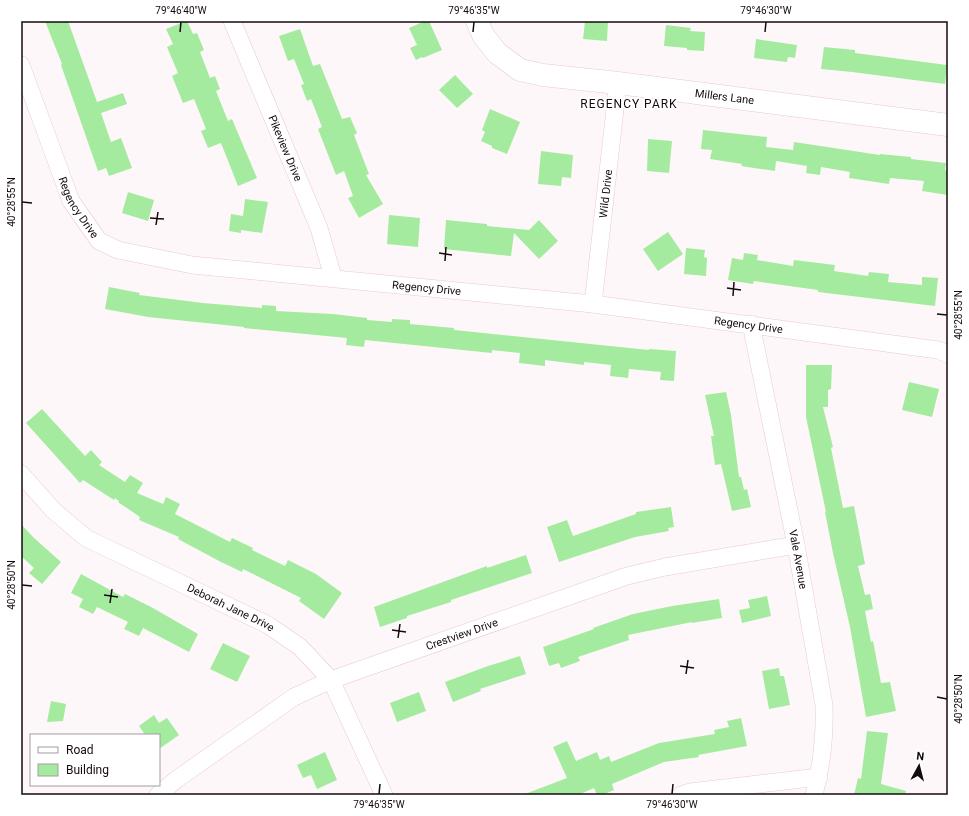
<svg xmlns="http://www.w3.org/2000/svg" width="969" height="816" viewBox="0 0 969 816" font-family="Roboto,sans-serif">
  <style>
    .building { fill: #a5eb9f }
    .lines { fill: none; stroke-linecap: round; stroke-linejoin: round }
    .street-casing { stroke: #eac7d3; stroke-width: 18 }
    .secondary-casing { stroke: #eac7d3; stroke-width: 23 }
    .street { stroke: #fff; stroke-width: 17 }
    .secondary { stroke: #fff; stroke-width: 22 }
    .ticks { fill: none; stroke: #150a0e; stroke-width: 1.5 }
    .labels { text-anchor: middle; stroke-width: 3.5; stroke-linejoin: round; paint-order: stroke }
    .street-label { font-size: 11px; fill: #150a0e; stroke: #fff }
    .neighbourhood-label { font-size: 12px; letter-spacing: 1px; fill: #150a0e; stroke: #fff }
    .neatline { fill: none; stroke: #150a0e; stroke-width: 1.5 }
    .ticks-label { font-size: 10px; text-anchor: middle; fill: #150a0e }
  </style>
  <rect width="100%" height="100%" fill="#fef7f9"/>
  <!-- building -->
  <g class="building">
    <path d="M45,21H68L97,102L123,93L127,104L101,113L111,142L121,138L132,168L109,176L106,168L98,171L61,65L62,64Z"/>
    <path d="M186,21H187L193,34L197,33L204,50L200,52L210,78L215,76L220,89L216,91L228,121L232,119L257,178L238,186L221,143L208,148L201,131L206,129L194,99L183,103L172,76L178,73L167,47L173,44L166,29Z"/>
    <path d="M425,21H429L442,50L423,58L422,57L416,60L410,48L417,45L409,28Z"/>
    <path d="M585,21H608L607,41L583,39Z"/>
    <path d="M666,25L691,28L690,31L705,32L704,51L687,50V48L664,46Z"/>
    <path d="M300,29L313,66L320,64L342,119L350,117L357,133L354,135L369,174L366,175L383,204L359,218L348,198L353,196L344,171L336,175L318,129L322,127L311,99L307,101L301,85L304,84L294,59L288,61L279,36Z"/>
    <path d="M756,39L797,45L795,58L788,57L787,62L754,58Z"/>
    <path d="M824,47L855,50V53L947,65L945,84L852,72L821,69Z"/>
    <path d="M455,75L473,94L457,108L439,90Z"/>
    <path d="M490,109L520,122L507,154L492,148V146L481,141L485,132L482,130Z"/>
    <path d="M703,130L767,137L766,147L793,150L794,142L880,155V154L911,157V159L946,163L945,170L948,171V195L922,191L924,181L890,178L889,184L849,178L850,172L821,167L820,175L806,173L807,166L776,161L775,171L741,166L742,164L710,159L712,150L701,149Z"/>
    <path d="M648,139L672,141L669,173L647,171Z"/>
    <path d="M541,151L573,155L571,178L562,177L561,186L538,184Z"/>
    <path d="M128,192L154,200L148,221L122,213Z"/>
    <path d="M245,199L268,202L262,233L241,230V233L229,231L231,214L243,216Z"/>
    <path d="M389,215L420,218L418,247L387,244Z"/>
    <path d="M446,220L487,224V226L529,230L539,220L558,241L539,259L514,233L511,256L444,249Z"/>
    <path d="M668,232L683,254L658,271L643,249Z"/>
    <path d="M686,248L705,250L704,257L707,258L706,276L684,274Z"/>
    <path d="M744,253L758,255L757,260L793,266L794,260L835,265L834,271L868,276L869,272L889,274L888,282L922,285V277L938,278L935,306L818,292V290L754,281L753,284L728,280L732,258L743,260Z"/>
    <path d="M109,287L140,293L139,295L203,303L262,308V305L276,306V311L333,314L367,318V320L392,322V319L410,320V324L454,328V330L649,350V349L676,351L674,381L660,380L661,372L629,369L628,378L610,376L611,365L584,362V365L545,360V366L519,363L520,353L492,350V353L365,340L364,347L346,345L347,338L244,328V327L148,317L105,309Z"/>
    <path d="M806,365H832L831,389L828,390V407H823L833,447L831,448L843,508L854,506L865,564L858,566L865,595L870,594L873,609L865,611L871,642L873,641L881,683L890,682L896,711L866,717L850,627L833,553L825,512H826L806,417Z"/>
    <path d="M909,382L939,389L932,417L902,410Z"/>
    <path d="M726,392L731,415L739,477H741L744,490L747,489L751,507L732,511L721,464L715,465L711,436H714L705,395Z"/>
    <path d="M42,409L85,456L91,450L102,462L99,465L125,482L130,475L143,483L137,493L163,504L166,497L180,504L175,514L230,542L232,538L253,548L252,550L285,566L288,560L316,574L342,593L324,619L299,601L301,598L243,569L242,572L221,562L178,539L179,537L139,520L140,517L118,502L119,501L115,498L114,500L83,480L80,483L26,423Z"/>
    <path d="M671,507L674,527L668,528L669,531L635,537L559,562L547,527L567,520L573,536L636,514V512Z"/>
    <path d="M21,524L34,538L61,562L42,584L29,573L34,568L21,556Z"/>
    <path d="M526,555L532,573L451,600V602L407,616V618L380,627L374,607L487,566V568Z"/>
    <path d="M81,574L123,597L125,594L153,608L198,634L189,652L143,628L139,636L124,629L128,622L97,607L93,614L79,607L83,599L71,593Z"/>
    <path d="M767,596L771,616L742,623L739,610L750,608L748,600Z"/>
    <path d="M719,599L722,618L692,623V622L628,635L629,640L578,657L580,661L561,668L559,663L549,666L543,647L594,629L593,628L633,614L672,606Z"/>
    <path d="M223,643L250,656L237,682L210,669Z"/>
    <path d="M520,656L526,674L480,689L481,691L453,702L445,682L488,666Z"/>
    <path d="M779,668L780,676H784L790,705L769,709L762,671Z"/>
    <path d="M419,692L426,711L397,722L390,703Z"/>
    <path d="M51,701L66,704L63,721L47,722Z"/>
    <path d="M154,715L159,723L167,718L179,735L159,749V735H140L144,733L139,726Z"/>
    <path d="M741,718L747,746L698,755L699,757L664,762L612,784L614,790L602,795H597L594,788L578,795H526L525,794L567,778L553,747L567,741L576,761L597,752L600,760L609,756L611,762L659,743L715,734L714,730L729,727L727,721Z"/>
    <path d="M867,731L888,733L881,784L906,791L905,795H854L858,778L861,779Z"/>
    <path d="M325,752L337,780L317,789L311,775L303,778L297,765Z"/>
  </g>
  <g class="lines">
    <defs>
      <g id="street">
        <path id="s1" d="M232,21L319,228L333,277"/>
        <path id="s2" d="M21,65L71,201L99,241L118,250L192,265L593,304L938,350L948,354"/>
        <path id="s3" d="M593,304L618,83"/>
        <path id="s4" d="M751,324L796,545L824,705C825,737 822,765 814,795"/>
        <path id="s5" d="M21,474L53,510L86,538L268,625L300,647L331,680L384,795"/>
        <path id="s6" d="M158,795L177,779L294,697L331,680L627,576L665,567L796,545"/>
        <path d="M681,795L690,792L819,777"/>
      </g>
      <g id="secondary">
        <path id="s7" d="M477,21L483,35L497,53L520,70L543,75L618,83L948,125"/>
      </g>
    </defs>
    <!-- street casing -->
    <use href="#street" class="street-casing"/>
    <!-- secondary casing -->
    <use href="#secondary" class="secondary-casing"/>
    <!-- street -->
    <use href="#street" class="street"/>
    <!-- secondary -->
    <use href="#secondary" class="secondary"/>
  </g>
  <!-- ticks -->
  <path class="ticks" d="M180,32L181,22M473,32L474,22M765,32L766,22M22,202L32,203M150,218L164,219M156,225L158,212M439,253L452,255M445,261L446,247M727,288L741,290M733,296L734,282M937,314L947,315M22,585L32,586M104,595L118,597M110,603L112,589M392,630L406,632M398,638L400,624M680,666L694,668M686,674L688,660M937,697L947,699M379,794L380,784M672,794L673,784"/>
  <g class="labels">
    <!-- street labels -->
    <g class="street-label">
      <text dy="4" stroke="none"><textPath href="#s7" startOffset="273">Millers Lane</textPath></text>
      <text dy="4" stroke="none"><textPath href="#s1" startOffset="138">Pikeview Drive</textPath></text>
      <text dy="4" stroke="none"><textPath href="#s3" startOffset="111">Wild Drive</textPath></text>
      <text dy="4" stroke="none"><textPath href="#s2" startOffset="154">Regency Drive</textPath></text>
      <text dy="4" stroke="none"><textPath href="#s2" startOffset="526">Regency Drive</textPath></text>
      <text dy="4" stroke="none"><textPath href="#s2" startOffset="850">Regency Drive</textPath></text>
      <text dy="4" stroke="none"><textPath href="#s4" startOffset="240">Vale Avenue</textPath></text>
      <text dy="4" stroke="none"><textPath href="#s5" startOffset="252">Deborah Jane Drive</textPath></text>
      <text dy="4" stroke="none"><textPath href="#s6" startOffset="347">Crestview Drive</textPath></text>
    </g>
    <!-- neighbourhood labels -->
    <g class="neighbourhood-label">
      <text x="629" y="108">REGENCY PARK</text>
    </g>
  </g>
  <!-- border -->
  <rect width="969" height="816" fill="none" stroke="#ffffff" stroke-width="44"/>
  <!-- legend -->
  <rect x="30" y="734" width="130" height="52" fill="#ffffff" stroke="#a19d9f"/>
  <rect x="38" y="747" width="20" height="6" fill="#ffffff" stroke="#a19d9f"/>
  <text x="66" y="754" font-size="12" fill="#150a0e">Road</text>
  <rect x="38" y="764" width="20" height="12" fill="#a5eb9f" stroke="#a19d9f"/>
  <text x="66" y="774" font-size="12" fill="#150a0e">Building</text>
  <!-- north arrow -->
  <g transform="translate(919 766) rotate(7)" stroke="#ffffff" stroke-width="3" paint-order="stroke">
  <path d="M0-3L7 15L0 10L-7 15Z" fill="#150a0e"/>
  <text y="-6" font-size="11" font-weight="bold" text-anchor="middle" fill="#150a0e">N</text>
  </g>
  <rect x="22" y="22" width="925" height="772" class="neatline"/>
  <g class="ticks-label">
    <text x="181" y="14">79°46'40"W</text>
    <text x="474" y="14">79°46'35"W</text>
    <text x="766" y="14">79°46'30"W</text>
    <text transform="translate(11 202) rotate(-90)" y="4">40°28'55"N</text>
    <text transform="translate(958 315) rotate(-90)" y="4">40°28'55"N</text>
    <text transform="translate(11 585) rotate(-90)" y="4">40°28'50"N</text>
    <text transform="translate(958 699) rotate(-90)" y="4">40°28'50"N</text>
    <text x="379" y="808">79°46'35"W</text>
    <text x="672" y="808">79°46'30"W</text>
  </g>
</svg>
